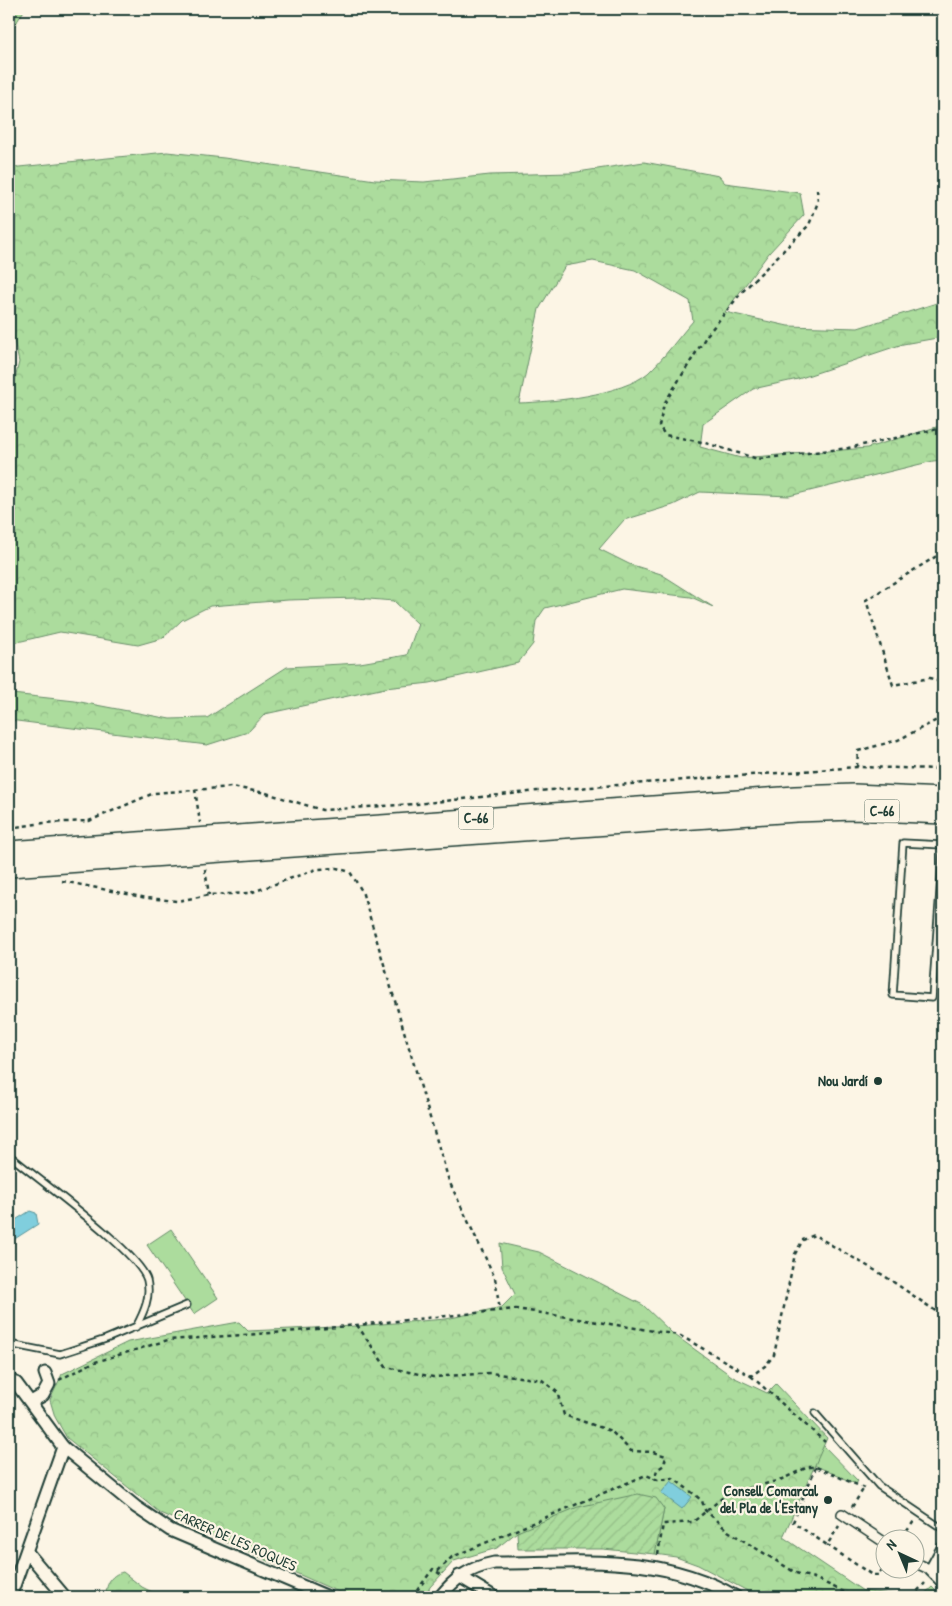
<svg xmlns="http://www.w3.org/2000/svg" width="952" height="1606" viewBox="0 0 952 1606" font-family="'Patrick Hand',sans-serif">
  <style>
    .grass { fill: #acdc9d; stroke: #668c68 }
    .forest { fill: url(#forest-crowns); stroke: #668c68; fill-rule: evenodd }
    .garden { fill: url(#garden-furrows); stroke: #668c68 }
    .water { fill: #80cedd; stroke: #599499 }
    .lines { fill: none; stroke-linecap: round; stroke-linejoin: round }
    .service-casing { stroke: #1f3d34; stroke-width: 9 }
    .pedestrian-casing { stroke: #1f3d34; stroke-width: 12 }
    .minor-casing { stroke: #1f3d34; stroke-width: 15 }
    .trunk-casing { stroke: #1f3d34; stroke-width: 22 }
    .path { stroke: #1f3d34; stroke-width: 2.5; stroke-dasharray: 4 4; stroke-linecap: butt }
    .service { stroke: #fcf5e5; stroke-width: 5.5 }
    .pedestrian { stroke: #fcf5e5; stroke-width: 9 }
    .minor { stroke: #fcf5e5; stroke-width: 11 }
    .trunk { stroke: #fcf5e5; stroke-width: 19 }
    .poi-dot { fill: #1f3d34; stroke: #fcf5e5; stroke-width: 2 }
    .labels { text-anchor: middle; stroke-width: 4.5; stroke-linejoin: round; paint-order: stroke }
    .shield { fill: #fcf5e5; stroke: #617469; stroke-width: 1 }
    .shield-label { font-size: 14px; font-weight: bold; fill: #1f3d34 }
    .poi-label { font-size: 15px; font-weight: bold; fill: #1f3d34; stroke: #fcf5e5; text-anchor: end }
    .street-label { font-size: 15px; fill: #1f3d34; stroke: #fcf5e5 }
  </style>
  <defs>
    <pattern id="forest-crowns" width="20" height="18" patternUnits="userSpaceOnUse" patternTransform="scale(1.25)"><rect width="20" height="18" fill="#acdc9d"/><path d="M2 6a3 3 0 1 1 6 0M12 15a3 3 0 1 1 6 0" fill="none" stroke="#94be88"/></pattern>
    <pattern id="garden-furrows" width="10" height="10" patternUnits="userSpaceOnUse" patternTransform="scale(1.25)"><rect width="10" height="10" fill="#acdc9d"/><path d="M-1 1l2-2M0 10L10 0M9 11l2-2" fill="none" stroke="#94be88"/></pattern>
  </defs>
  <rect width="100%" height="100%" fill="#fcf5e5"/>
  <filter id="ink" filterUnits="userSpaceOnUse"><feTurbulence type="fractalNoise" baseFrequency=".02" numOctaves="2"/><feDisplacementMap in="SourceGraphic" scale="10" xChannelSelector="R" yChannelSelector="G"/><feConvolveMatrix kernelMatrix="1 2 1 2 8 2 1 2 1" color-interpolation-filters="sRGB"/></filter>
  <g filter="url(#ink)">
    <!-- grass -->
    <g class="grass">
      <path d="M171,1229L218,1298L194,1314L147,1245Z"/>
      <path d="M823,1445L858,1481L856,1484L814,1465Z"/>
    </g>
    <!-- forest -->
    <g class="forest">
      <path d="M9,9H25L9,34Z"/>
      <path d="M167,152L224,158L375,180L424,182L490,175L571,173L644,162L719,176L725,183L800,193L804,215L769,253L725,312L788,326L858,328L943,301V337L903,344L798,379L753,389L703,424L700,447L741,458L867,448L943,425V460L933,461L789,496L700,492L673,505L624,520L599,549L629,564L661,574L713,607L691,597L622,589L545,608L536,621L533,644L518,663L430,683L385,688L265,714L248,732L207,745L9,720V692L12,694L75,701L170,719L207,718L287,667L360,663L407,655L418,624L394,601L357,598L288,600L210,606L182,620L163,638L138,645L60,632L9,644V404L19,362L9,318V168ZM593,261L635,270L690,301L693,321C678,338 664,358 648,373C622,395 553,402 519,403L539,309L565,266Z"/>
      <path d="M500,1243L539,1252L643,1305L672,1333L733,1377L767,1393L776,1384L827,1438L783,1537L863,1591L921,1597L932,1587L942,1597H759L698,1565L676,1557L655,1554L664,1509L517,1532L497,1548L454,1561L430,1587L425,1597H350L160,1513L67,1438L55,1417L50,1400L62,1374L128,1342L239,1322L248,1331L356,1326L446,1319L502,1307L515,1294L502,1267Z"/>
      <path d="M123,1572L142,1587L162,1597H105C107,1585 109,1575 123,1572Z"/>
    </g>
    <!-- garden -->
    <path class="garden" d="M638,1494L656,1498L664,1509L655,1554L603,1549H518L517,1532L578,1507Z"/>
    <!-- water -->
    <g class="water">
      <path d="M30,1211L36,1213L38,1224L13,1240H9V1224Z"/>
      <path d="M671,1481L692,1497L682,1509L661,1493Z"/>
    </g>
    <g class="lines">
      <defs>
        <g id="service">
          <path d="M943,845L903,843L893,995L932,998L943,850"/>
          <path d="M9,1155C36,1178 139,1252 147,1280C151,1297 144,1312 136,1327"/>
          <path d="M9,1344L60,1354L106,1339L187,1305"/>
          <path d="M9,1372L16,1383"/>
          <path d="M815,1413L879,1486L943,1529"/>
        </g>
        <g id="pedestrian">
          <path d="M842,1514L884,1542"/>
          <path d="M914,1562L931,1570"/>
        </g>
        <g id="minor">
          <path d="M16,1383L63,1447"/>
          <path d="M31,1402L43,1395L49,1384L45,1373"/>
          <path d="M943,1548L931,1570L943,1582"/>
          <path d="M27,1552L65,1597"/>
          <path d="M459,1576L494,1597"/>
          <path d="M10,1597L63,1447L136,1507L170,1530L328,1597"/>
          <path d="M440,1597C455,1578 469,1568 494,1563C578,1563 660,1552 736,1597"/>
        </g>
        <g id="trunk">
          <path d="M9,851L795,796L854,794L943,798"/>
          <path d="M9,867L796,812L854,810L943,814"/>
        </g>
      </defs>
      <!-- service casing -->
      <use href="#service" class="service-casing"/>
      <!-- pedestrian casing -->
      <use href="#pedestrian" class="pedestrian-casing"/>
      <!-- minor casing -->
      <use href="#minor" class="minor-casing"/>
      <!-- trunk casing -->
      <use href="#trunk" class="trunk-casing"/>
      <!-- path -->
      <g class="path">
        <path d="M817,189L818,202L809,225L742,292L707,335L664,404L659,426L665,435L702,442L758,459L848,448L943,428"/>
        <path d="M943,552L866,600L893,685L930,678L943,683"/>
        <path d="M857,767L858,751L898,740L943,717"/>
        <path d="M195,789L200,823"/>
        <path d="M9,828L44,823L89,821L154,793L232,787L266,793L322,810L416,804L538,791L857,767L943,769"/>
        <path d="M205,869L209,895"/>
        <path d="M62,881L147,898L177,901L209,895L250,893L317,869L337,868L350,872L362,891L449,1181L495,1278L500,1311"/>
        <path d="M357,1325L386,1367L433,1377L491,1373L542,1380L557,1392L564,1415L611,1431L631,1451L653,1452L666,1456L664,1465L657,1470L654,1479"/>
        <path d="M751,1376L825,1442"/>
        <path d="M59,1380L92,1363L168,1340L287,1332L516,1309L679,1335L751,1376L765,1366L774,1355L795,1254L803,1240L814,1235L883,1275L943,1316"/>
        <path d="M816,1467L793,1522L827,1545L839,1526"/>
        <path d="M852,1507L864,1488"/>
        <path d="M902,1538L914,1521"/>
        <path d="M827,1545L872,1575H879L884,1566"/>
        <path d="M658,1555L663,1524L693,1522L727,1494L780,1480L808,1467H816L864,1488"/>
        <path d="M438,1571L452,1557L646,1475L658,1480L673,1478L694,1494L702,1501L705,1510L728,1531L796,1573L814,1578L855,1597"/>
        <path d="M412,1597L433,1569L443,1576"/>
        <path d="M912,1597L925,1583"/>
      </g>
      <!-- service -->
      <use href="#service" class="service"/>
      <!-- pedestrian -->
      <use href="#pedestrian" class="pedestrian"/>
      <!-- minor -->
      <use href="#minor" class="minor"/>
      <!-- trunk -->
      <use href="#trunk" class="trunk"/>
    </g>
  </g>
  <!-- markers -->
  <g class="poi-dot">
    <circle cx="878" cy="1081" r="5"/>
    <circle cx="828" cy="1500" r="5"/>
  </g>
  <g class="labels">
    <!-- shield labels -->
    <g class="shield">
      <rect x="864.5" y="799.5" width="35" height="23" rx="4"/>
      <rect x="458.5" y="806.5" width="35" height="23" rx="4"/>
    </g>
    <g class="shield-label">
      <text x="882" y="816">C-66</text>
      <text x="476" y="823">C-66</text>
    </g>
    <!-- poi labels -->
    <g class="poi-label">
      <text x="868" y="1086">Nou Jardí</text>
      <text x="818" y="1496">Consell Comarcal<tspan x="818" dy="17">del Pla de l'Estany</tspan></text>
    </g>
    <!-- street labels -->
    <g class="street-label">
      <text transform="translate(235 1540) rotate(24)" y="5">CARRER DE LES ROQUES</text>
    </g>
  </g>
  <!-- margin -->
  <rect width="952" height="1606" fill="none" stroke="#fcf5e5" stroke-width="30"/>
  <rect x="15" y="15" width="922" height="1576" fill="none" stroke="#1f3d34" stroke-width="2" filter="url(#ink)"/>
  <!-- north arrow -->
  <g transform="translate(900 1554) rotate(316)"><circle r="24" fill="#fcf5e5" stroke="#a4ab9e"/>
  <path d="M0-4L9 19L0 12L-9 19Z" fill="#1f3d34"/>
  <text y="-8" font-size="14" font-weight="bold" text-anchor="middle" fill="#1f3d34">N</text>
  </g>
</svg>
